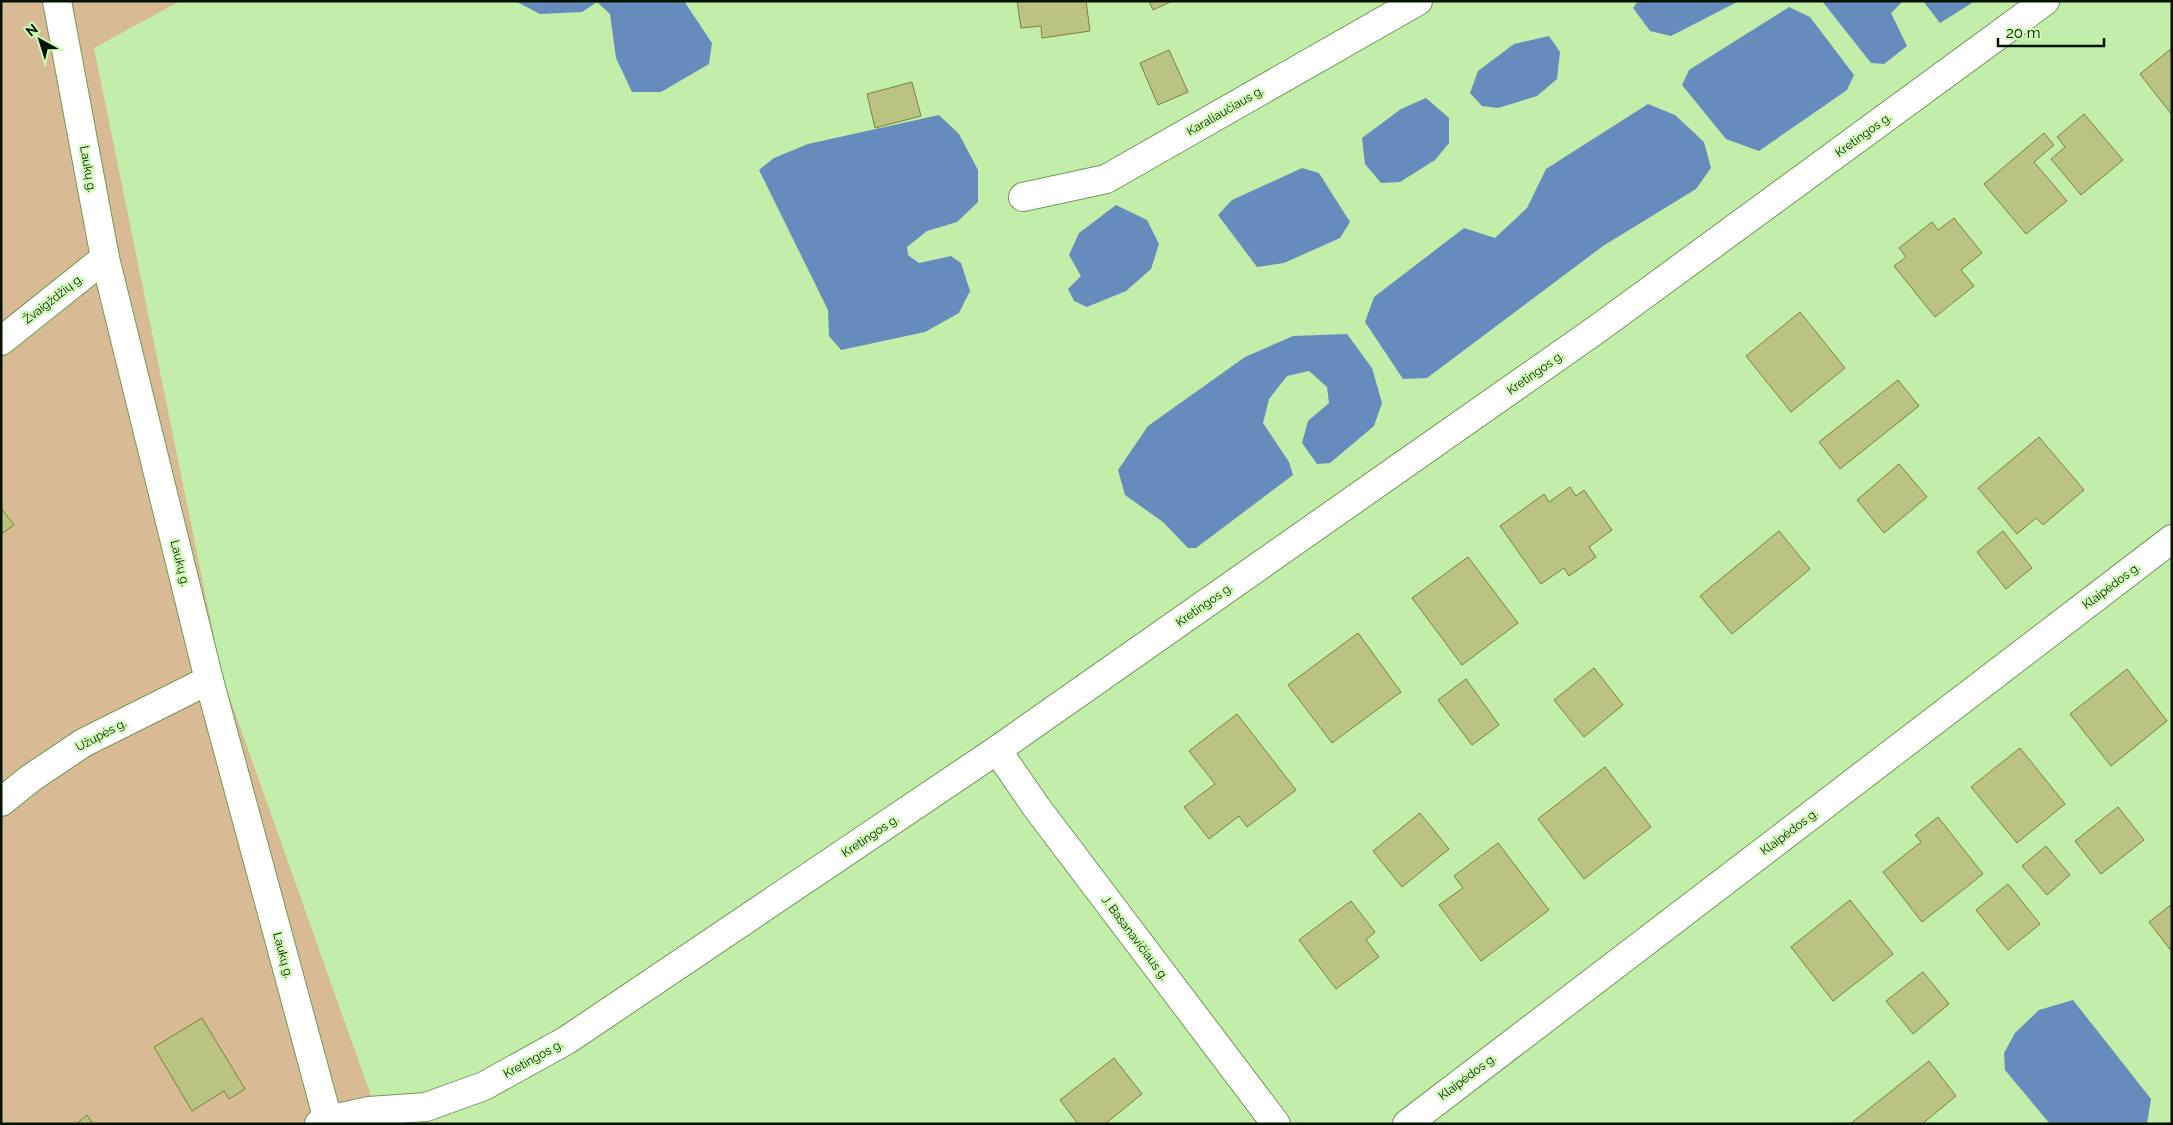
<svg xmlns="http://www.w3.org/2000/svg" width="2173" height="1125" viewBox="0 0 2173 1125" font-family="Raleway,sans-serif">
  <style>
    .green { fill: #d8bb95 }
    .water { fill: #668cbd }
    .building { fill: #bac382; stroke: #7a8335 }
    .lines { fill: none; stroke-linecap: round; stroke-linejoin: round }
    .minor-casing { stroke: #719959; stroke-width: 30 }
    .minor { stroke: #fff; stroke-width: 28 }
    .labels { text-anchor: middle; stroke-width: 4.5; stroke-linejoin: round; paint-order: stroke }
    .street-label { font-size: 12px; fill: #051300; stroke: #cffcb7 }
  </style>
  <rect width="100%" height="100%" fill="#c2eeaa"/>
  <!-- green -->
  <path class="green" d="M1,1H180L94,48L222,676L381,1124H1Z"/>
  <!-- water -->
  <g class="water">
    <path d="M515,1H684L712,43L709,64L661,92H632L616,58L610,14L597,2L582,12L540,14Z"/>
    <path d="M1638,1H1739L1671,36L1650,31L1633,8Z"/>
    <path d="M1822,1H1903L1891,13L1907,46L1884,64L1871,63Z"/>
    <path d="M1923,1H1975L1940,23Z"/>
    <path d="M1789,7L1810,17L1854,75L1847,90L1759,151L1726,139L1682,85L1689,70Z"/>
    <path d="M1549,36L1560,52L1557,79L1537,96L1498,108L1482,106L1470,93L1478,71L1514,44Z"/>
    <path d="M1426,98L1449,118V143L1435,160L1400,182L1381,183L1365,164L1362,138L1401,109Z"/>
    <path d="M1648,104L1675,115L1704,142L1711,168L1696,189L1603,246L1427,378L1403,379L1365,322L1374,297L1464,228L1495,238L1527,208L1546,169Z"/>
    <path d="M939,115L959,134L978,170V202L957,222L927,231L907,247L908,255L919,263L951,256L961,263L970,291L959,313L925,332L841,350L829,336L828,310L759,170L774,158L808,144Z"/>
    <path d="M1302,168L1319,173L1350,222L1340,238L1284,263L1257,267L1218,215L1232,200Z"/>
    <path d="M1116,205L1147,220L1159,244L1151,269L1126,291L1087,307L1074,301L1068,289L1081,276L1069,255L1079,233Z"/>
    <path d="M1347,334L1372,368L1382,403L1374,426L1330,463L1317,464L1302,443L1308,421L1329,403L1327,387L1309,371L1287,376L1269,399L1263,423L1289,462L1293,475L1196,548H1188L1163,522L1125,495L1118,470L1148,426L1245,357L1293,336Z"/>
    <path d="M2073,1000L2151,1099L2147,1124H2050L2005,1070L2004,1053L2015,1033L2039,1010Z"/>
  </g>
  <!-- building -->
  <g class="building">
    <path d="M1017,1H1086L1090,31L1042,38L1041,26L1021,28Z"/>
    <path d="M1149,1H1172L1153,10Z"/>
    <path d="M2172,48V115L2140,74Z"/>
    <path d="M1169,50L1188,92L1158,105L1140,63Z"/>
    <path d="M912,82L921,116L875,128L867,94Z"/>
    <path d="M2084,114L2123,160L2081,195L2051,159L2065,147L2057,137Z"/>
    <path d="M2044,133L2054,145L2034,162L2067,201L2026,234L1984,184Z"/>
    <path d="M1954,218L1982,253L1961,270L1974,286L1935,317L1894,266L1906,257L1899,248L1932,222L1938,230Z"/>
    <path d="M1800,312L1845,368L1791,412L1746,356Z"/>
    <path d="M1898,380L1919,406L1840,469L1819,442Z"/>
    <path d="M2039,437L2084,490L2043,525L2036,518L2017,534L1978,488Z"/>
    <path d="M1899,464L1927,497L1884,533L1857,500Z"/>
    <path d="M1570,487L1576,496L1584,490L1612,530L1589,547L1596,557L1569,576L1564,568L1541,584L1500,526L1544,494L1549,502Z"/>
    <path d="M1,508L14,525L1,534Z"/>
    <path d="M1779,531L1810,569L1732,634L1700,596Z"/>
    <path d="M2003,531L2032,568L2006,589L1977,552Z"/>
    <path d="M1468,557L1518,623L1462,665L1412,598Z"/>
    <path d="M1358,633L1401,692L1332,743L1288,685Z"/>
    <path d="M1594,668L1623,705L1584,737L1554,700Z"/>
    <path d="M2127,669L2167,721L2111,766L2070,714Z"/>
    <path d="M1466,679L1499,725L1472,745L1438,700Z"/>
    <path d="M1237,714L1296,790L1247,827L1239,816L1209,839L1184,807L1215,784L1189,751Z"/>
    <path d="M2020,748L2065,804L2017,843L1971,787Z"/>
    <path d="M1605,767L1651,827L1584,879L1538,819Z"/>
    <path d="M2118,807L2144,840L2101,874L2075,841Z"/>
    <path d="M1420,813L1449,849L1402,887L1373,851Z"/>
    <path d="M1938,817L1983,874L1922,922L1883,872L1921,842L1915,835Z"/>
    <path d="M1498,843L1549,910L1481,961L1439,905L1463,888L1454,876Z"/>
    <path d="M2046,846L2070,875L2047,895L2022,866Z"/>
    <path d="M2008,884L2040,924L2008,950L1976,910Z"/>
    <path d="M1850,900L1893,954L1833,1001L1791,947Z"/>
    <path d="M1351,901L1375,932L1366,940L1379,957L1336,989L1299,940Z"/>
    <path d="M2172,904V952L2149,922Z"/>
    <path d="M1923,972L1949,1004L1913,1034L1886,1001Z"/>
    <path d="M202,1018L245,1089L229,1099L224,1091L192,1111L154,1047Z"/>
    <path d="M1114,1058L1142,1094L1105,1124H1078L1060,1100Z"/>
    <path d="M1929,1061L1956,1096L1922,1124H1850Z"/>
    <path d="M87,1115L93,1124H76Z"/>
  </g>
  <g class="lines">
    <defs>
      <g id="minor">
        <path d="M57,1L105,258L209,680L328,1120"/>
        <path d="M1023,197L1106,179L1418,1"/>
        <path d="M1,341L105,258"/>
        <path d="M997,750L1037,808L1276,1124"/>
        <path d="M1,802L31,778L83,743L209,680"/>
        <path d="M319,1124L328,1120L369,1111L426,1107L484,1086L567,1040L997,750L1600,327L2045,1"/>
        <path d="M1407,1124L2172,539"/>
      </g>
    </defs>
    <!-- minor casing -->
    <use href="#minor" class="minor-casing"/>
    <!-- minor -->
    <use href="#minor" class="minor"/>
  </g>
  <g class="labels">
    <!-- street labels -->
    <g class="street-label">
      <text transform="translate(1225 111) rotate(-30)" y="4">Karaliaučiaus g.</text>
      <text transform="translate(1863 135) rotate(-36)" y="4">Kretingos g.</text>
      <text transform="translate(88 169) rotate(80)" y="4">Laukų g.</text>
      <text transform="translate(53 299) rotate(-38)" y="4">Žvaigždžių g.</text>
      <text transform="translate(1535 373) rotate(-35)" y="4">Kretingos g.</text>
      <text transform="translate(180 563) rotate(76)" y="4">Laukų g.</text>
      <text transform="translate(2111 586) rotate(-37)" y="4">Klaipėdos g.</text>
      <text transform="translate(1204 605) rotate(-35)" y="4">Kretingos g.</text>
      <text transform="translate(101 735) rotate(-28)" y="4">Užupės g.</text>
      <text transform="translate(1789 832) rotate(-37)" y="4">Klaipėdos g.</text>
      <text transform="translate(870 836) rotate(-34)" y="4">Kretingos g.</text>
      <text transform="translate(1135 938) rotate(53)" y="4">J. Basanavičiaus g.</text>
      <text transform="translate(283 955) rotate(75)" y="4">Laukų g.</text>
      <text transform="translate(533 1059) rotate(-29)" y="4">Kretingos g.</text>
      <text transform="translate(1467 1077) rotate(-37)" y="4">Klaipėdos g.</text>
    </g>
  </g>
  <!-- border -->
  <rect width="2173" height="1125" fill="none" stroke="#051300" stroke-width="5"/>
  <!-- north arrow -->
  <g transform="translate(40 40) rotate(321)" stroke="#cffcb7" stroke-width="4" paint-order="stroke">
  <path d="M0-4L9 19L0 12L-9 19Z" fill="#051300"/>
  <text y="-8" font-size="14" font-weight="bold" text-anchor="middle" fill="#051300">N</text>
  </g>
  <!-- scale -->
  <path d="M1998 38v8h106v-8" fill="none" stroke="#051300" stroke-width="2.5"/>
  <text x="2006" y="38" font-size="15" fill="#051300" stroke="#cffcb7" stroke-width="4" paint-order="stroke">20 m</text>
</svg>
